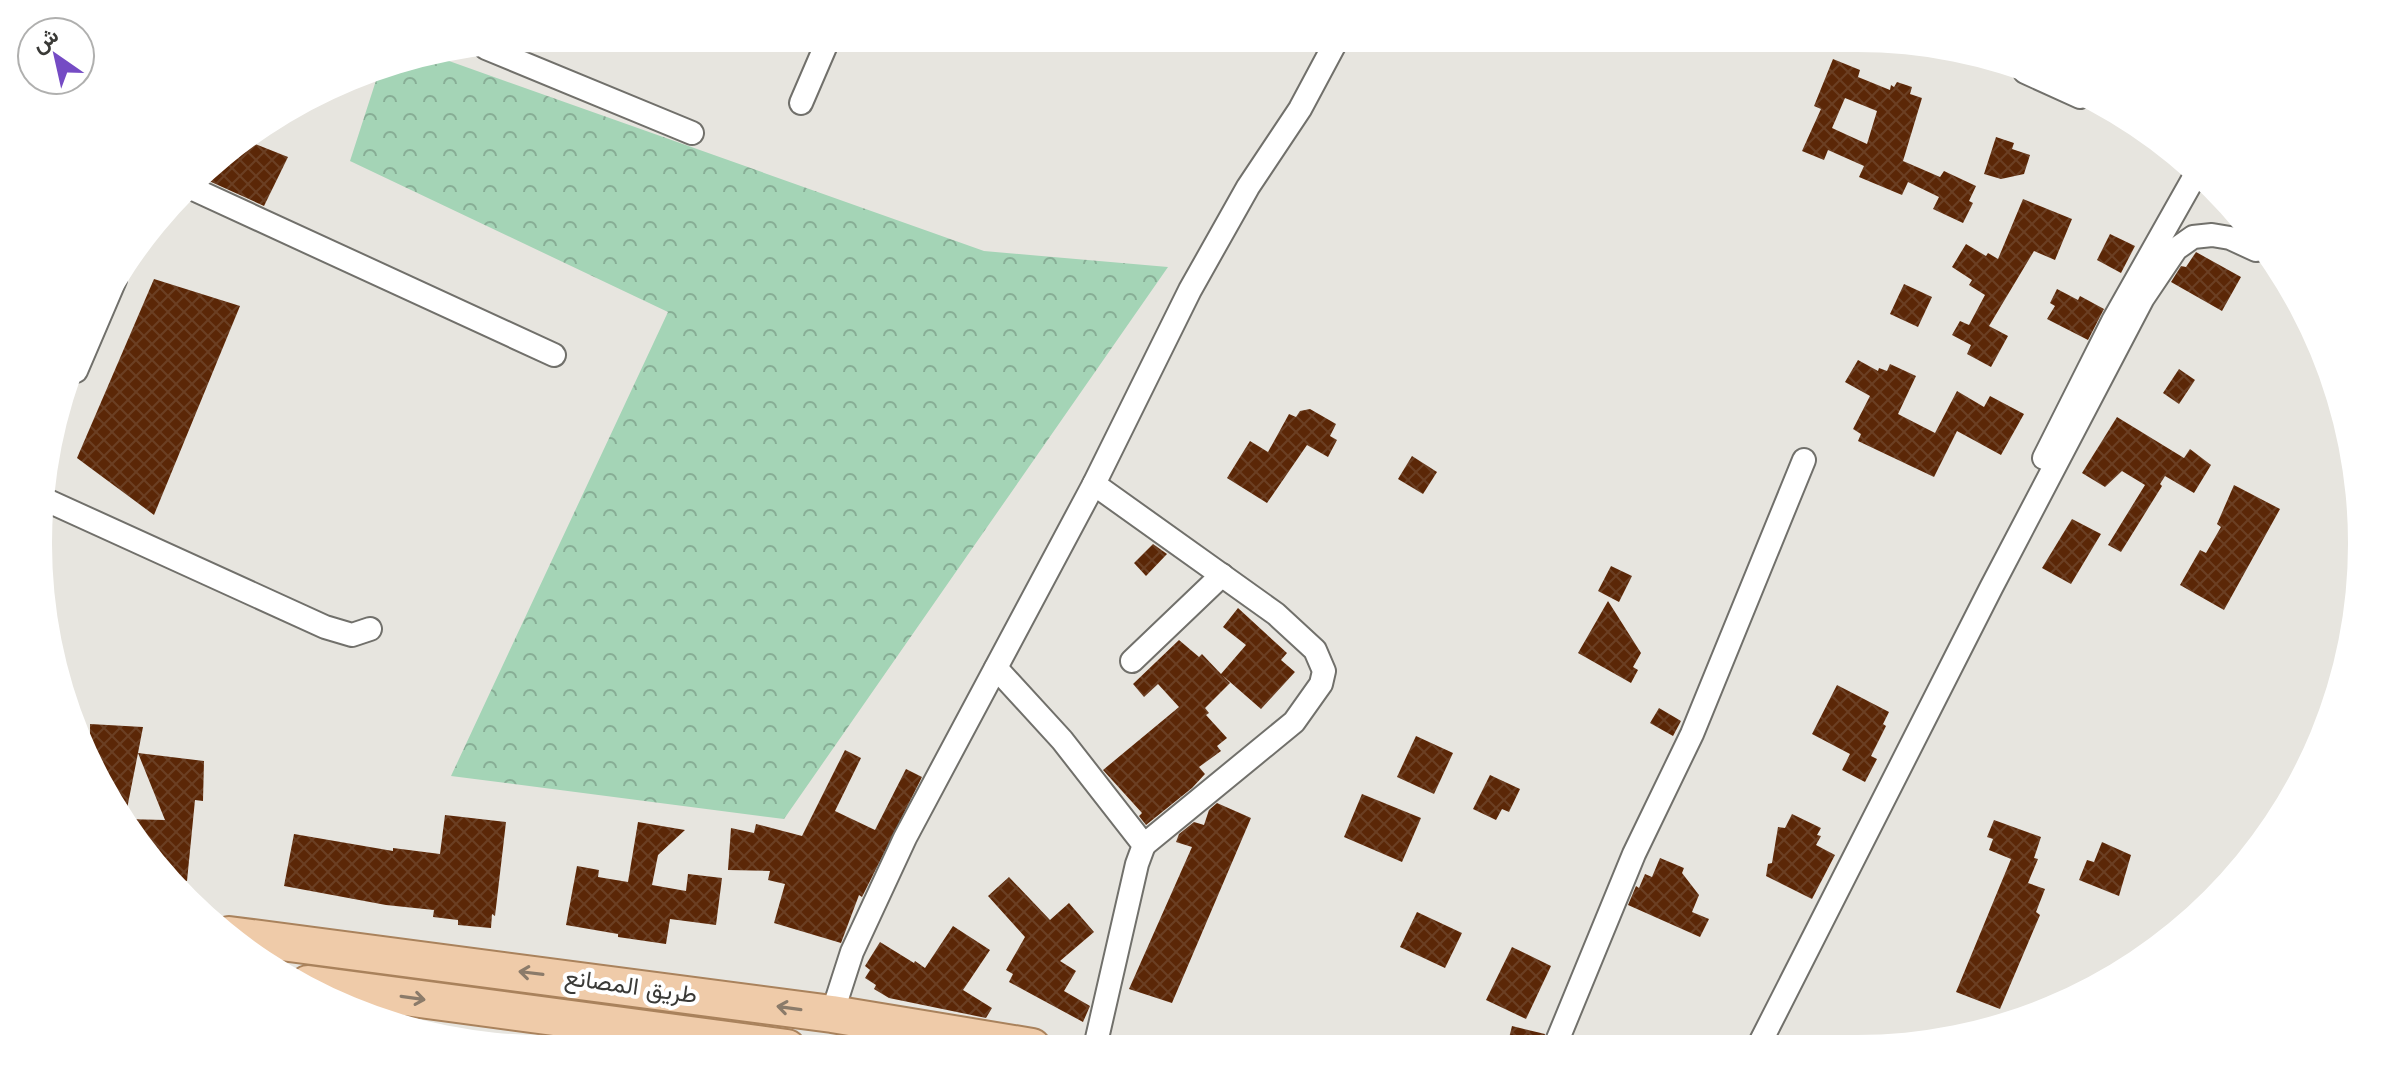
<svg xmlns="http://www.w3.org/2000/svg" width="2400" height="1087" viewBox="0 0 2400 1087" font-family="'Work Sans',Vazirmatn,sans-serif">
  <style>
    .park { fill: url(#park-crowns) }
    .building { fill: url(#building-cross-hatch); fill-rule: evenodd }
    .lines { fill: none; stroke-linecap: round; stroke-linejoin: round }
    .minor-casing { stroke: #71706b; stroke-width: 26 }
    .primary-casing { stroke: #a9825c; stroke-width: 40 }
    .minor { stroke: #fff; stroke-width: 22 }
    .primary { stroke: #efcba9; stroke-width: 36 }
    .oneway { stroke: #8b7b6a }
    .labels { text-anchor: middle; stroke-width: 8; stroke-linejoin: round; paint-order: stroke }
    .street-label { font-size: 24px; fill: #3a3a37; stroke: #fff }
  </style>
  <defs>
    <pattern id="park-crowns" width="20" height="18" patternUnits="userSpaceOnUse" patternTransform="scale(2)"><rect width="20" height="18" fill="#a4d4b6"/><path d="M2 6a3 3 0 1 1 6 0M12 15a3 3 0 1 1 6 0" fill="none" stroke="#87ad95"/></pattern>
    <pattern id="building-cross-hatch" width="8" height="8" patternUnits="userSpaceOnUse" patternTransform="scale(2)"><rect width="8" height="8" fill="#5b2707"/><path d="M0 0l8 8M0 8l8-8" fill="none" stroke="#6b3f23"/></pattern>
  </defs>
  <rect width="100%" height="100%" fill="#e7e5df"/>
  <!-- park -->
  <path class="park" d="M435,56L984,251L1168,267L784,819L451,776L668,312L350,161L381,65Z"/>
  <!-- building -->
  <g class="building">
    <path d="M1833,59L1860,70L1858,77L1890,90L1891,85L1894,87L1897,82L1912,87L1910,94L1922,98L1903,161L1940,177L1944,171L1976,186L1969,201L1973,203L1963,223L1933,209L1939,197L1908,182L1902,195L1859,177L1864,166L1828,150L1824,160L1802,151L1821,109L1814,106ZM1845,98L1877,111L1867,144L1832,128Z"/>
    <path d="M1996,137L2014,143L2012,149L2030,155L2024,174L2001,179L1984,174Z"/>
    <path d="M248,141L288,157L264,206L209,181L201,175L211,163Z"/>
    <path d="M2023,199L2072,219L2055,260L2034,251L1989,326L2008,336L1991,367L1967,354L1971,345L1952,335L1960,321L1969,325L1985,295L1969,285L1972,280L1952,267L1966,244L1986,256L1988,253L1998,259Z"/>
    <path d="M2110,234L2135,246L2121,273L2097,260Z"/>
    <path d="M2196,252L2241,277L2222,311L2171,282L2181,266L2186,267Z"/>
    <path d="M154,279L240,306L154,515L77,458Z"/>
    <path d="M1904,284L1932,297L1918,327L1890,314Z"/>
    <path d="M2057,289L2078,300L2080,296L2104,309L2088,340L2047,319L2055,306L2050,303Z"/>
    <path d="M1858,360L1878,371L1879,368L1887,371L1890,364L1916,376L1898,414L1935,433L1957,391L1984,407L1990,396L2024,414L2001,455L1957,431L1934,477L1858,441L1861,434L1853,429L1870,396L1845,382Z"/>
    <path d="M2179,369L2195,380L2179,404L2163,393Z"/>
    <path d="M1310,409L1336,424L1330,436L1337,440L1328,457L1307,445L1267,503L1227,478L1250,441L1268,452L1289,414L1296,417L1300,411Z"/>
    <path d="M2117,417L2184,458L2190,449L2211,465L2194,493L2165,476L2160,484L2162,486L2121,552L2108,545L2145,485L2122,471L2105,487L2082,473Z"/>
    <path d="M1412,456L1437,472L1423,494L1398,479Z"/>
    <path d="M2234,485L2280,509L2224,610L2180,585L2200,550L2206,553L2221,527L2217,524Z"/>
    <path d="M2072,519L2101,534L2071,584L2042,568Z"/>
    <path d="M1153,544L1167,554L1146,576L1134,563Z"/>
    <path d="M1611,566L1632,576L1619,602L1598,591Z"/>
    <path d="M1608,601L1641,653L1633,667L1638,670L1631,683L1578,653Z"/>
    <path d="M1238,608L1287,653L1281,660L1295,672L1261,709L1222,675L1230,683L1205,708L1209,713L1206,715L1227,738L1217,746L1221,751L1199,767L1205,774L1192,788L1146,825L1139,816L1142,813L1103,770L1179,707L1158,684L1144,697L1133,684L1179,640L1199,657L1202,654L1221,674L1246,645L1223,627Z"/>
    <path d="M1837,685L1889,712L1883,724L1886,726L1871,756L1877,759L1865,782L1842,770L1850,754L1812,734Z"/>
    <path d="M1659,708L1681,721L1673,736L1650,723Z"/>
    <path d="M90,724L143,727L138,753L204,761L203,801L195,800L187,881L174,880L106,796L90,749ZM138,753L165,820L125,819Z"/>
    <path d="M1416,736L1453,753L1434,794L1397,777Z"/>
    <path d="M845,750L861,758L835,811L875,830L906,769L922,777L862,897L859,895L841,943L774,923L785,884L768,880L770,871L728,870L731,828L754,833L756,824L802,836Z"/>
    <path d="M1490,775L1520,789L1509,812L1502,809L1496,820L1473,809Z"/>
    <path d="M1362,794L1421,818L1402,862L1344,837Z"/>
    <path d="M1217,803L1251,818L1172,1003L1129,989L1192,847L1176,842L1179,834L1194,822L1204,825L1209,810Z"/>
    <path d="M1792,814L1821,828L1817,835L1821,836L1816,845L1835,855L1812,899L1766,876L1768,864L1772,863L1778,827L1785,828Z"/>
    <path d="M445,815L506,822L495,916L492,914L491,928L458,925V920L433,917L434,910L386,905L284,886L294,834L393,851V848L440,854Z"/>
    <path d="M1994,820L2041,837L2034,858L2038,859L2028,883L2045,889L2036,912L2040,915L2000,1009L1956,992L2011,859L1989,850L1993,839L1987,837Z"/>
    <path d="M638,822L685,830L658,855L652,885L686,891L688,874L722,878L716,925L670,919L666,944L618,937V934L566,925L577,866L599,870L598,877L628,882Z"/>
    <path d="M2102,842L2131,855L2119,896L2079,880L2087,860L2094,862Z"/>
    <path d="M1660,858L1684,868L1682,873L1699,895L1692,912L1709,919L1700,937L1628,905L1636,886L1639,888L1645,874L1652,877Z"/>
    <path d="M1009,877L1050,920L1069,903L1094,932L1060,961L1076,971L1064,991L1090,1006L1083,1022L1009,982L1013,974L1006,970L1025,937L988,896Z"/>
    <path d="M1417,912L1462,933L1445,968L1400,947Z"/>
    <path d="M953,926L990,950L963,990L992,1008L986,1018L889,998L874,989L876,985L865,978L870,970L865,966L880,942L914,963L915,961L925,968Z"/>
    <path d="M1512,947L1551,966L1526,1019L1486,1000Z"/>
    <path d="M1512,1026L1545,1034L1541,1046H1507Z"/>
  </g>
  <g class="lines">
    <defs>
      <g id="minor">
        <path d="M486,48L692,133"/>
        <path d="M2025,72L2080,97"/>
        <path d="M801,103L829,38"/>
        <path d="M191,188L554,355"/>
        <path d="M76,371L115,280"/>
        <path d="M2044,458L2113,321L2196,174"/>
        <path d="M1094,484L1276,614L1315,650L1324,671L1321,684L1294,722L1144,845"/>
        <path d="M46,500L325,627L352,635L370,629"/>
        <path d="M1132,661L1222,575"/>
        <path d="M996,668L1062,740L1144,845L1137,864L1095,1047"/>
        <path d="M832,1014L852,952L905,838L1094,484L1190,290L1248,187L1300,109L1338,38"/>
        <path d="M1759,1045L1991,588L2143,298L2176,249L2193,237L2212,235L2230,238L2256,250"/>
        <path d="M1555,1046L1634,854L1692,734L1804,460"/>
      </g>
      <g id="primary">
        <path d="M229,935L832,1014L1032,1047"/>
        <path d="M308,984L787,1048"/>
      </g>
    </defs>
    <!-- minor casing -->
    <use href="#minor" class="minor-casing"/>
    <!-- primary casing -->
    <use href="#primary" class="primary-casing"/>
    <!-- minor -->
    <use href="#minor" class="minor"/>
    <!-- primary -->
    <use href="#primary" class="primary"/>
  </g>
  <!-- one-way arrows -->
  <defs><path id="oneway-shaft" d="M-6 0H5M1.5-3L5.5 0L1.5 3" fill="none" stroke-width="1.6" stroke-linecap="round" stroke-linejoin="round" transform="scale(2)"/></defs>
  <g class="oneway">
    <use href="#oneway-shaft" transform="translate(531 973) rotate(-173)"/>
    <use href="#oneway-shaft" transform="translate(413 998) rotate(8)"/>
    <use href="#oneway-shaft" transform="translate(789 1008) rotate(-172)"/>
  </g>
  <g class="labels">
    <!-- street labels -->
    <g class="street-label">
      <text transform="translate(631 986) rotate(8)" y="8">طريق المصانع</text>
    </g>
  </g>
  <!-- crop -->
  <path d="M0 0H2400V1087H0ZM543 52H1857A491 491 0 0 1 2348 543V544A491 491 0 0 1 1857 1035H543A491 491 0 0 1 52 544V543A491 491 0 0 1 543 52Z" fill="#fff" fill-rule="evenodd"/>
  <!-- north arrow -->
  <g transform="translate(56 56) rotate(326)"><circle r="38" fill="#ffffff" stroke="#b0b0af" stroke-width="2"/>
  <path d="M0-6L14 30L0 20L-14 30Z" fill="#754bc4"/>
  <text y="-12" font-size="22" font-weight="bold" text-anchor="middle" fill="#3a3a37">ش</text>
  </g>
</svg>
